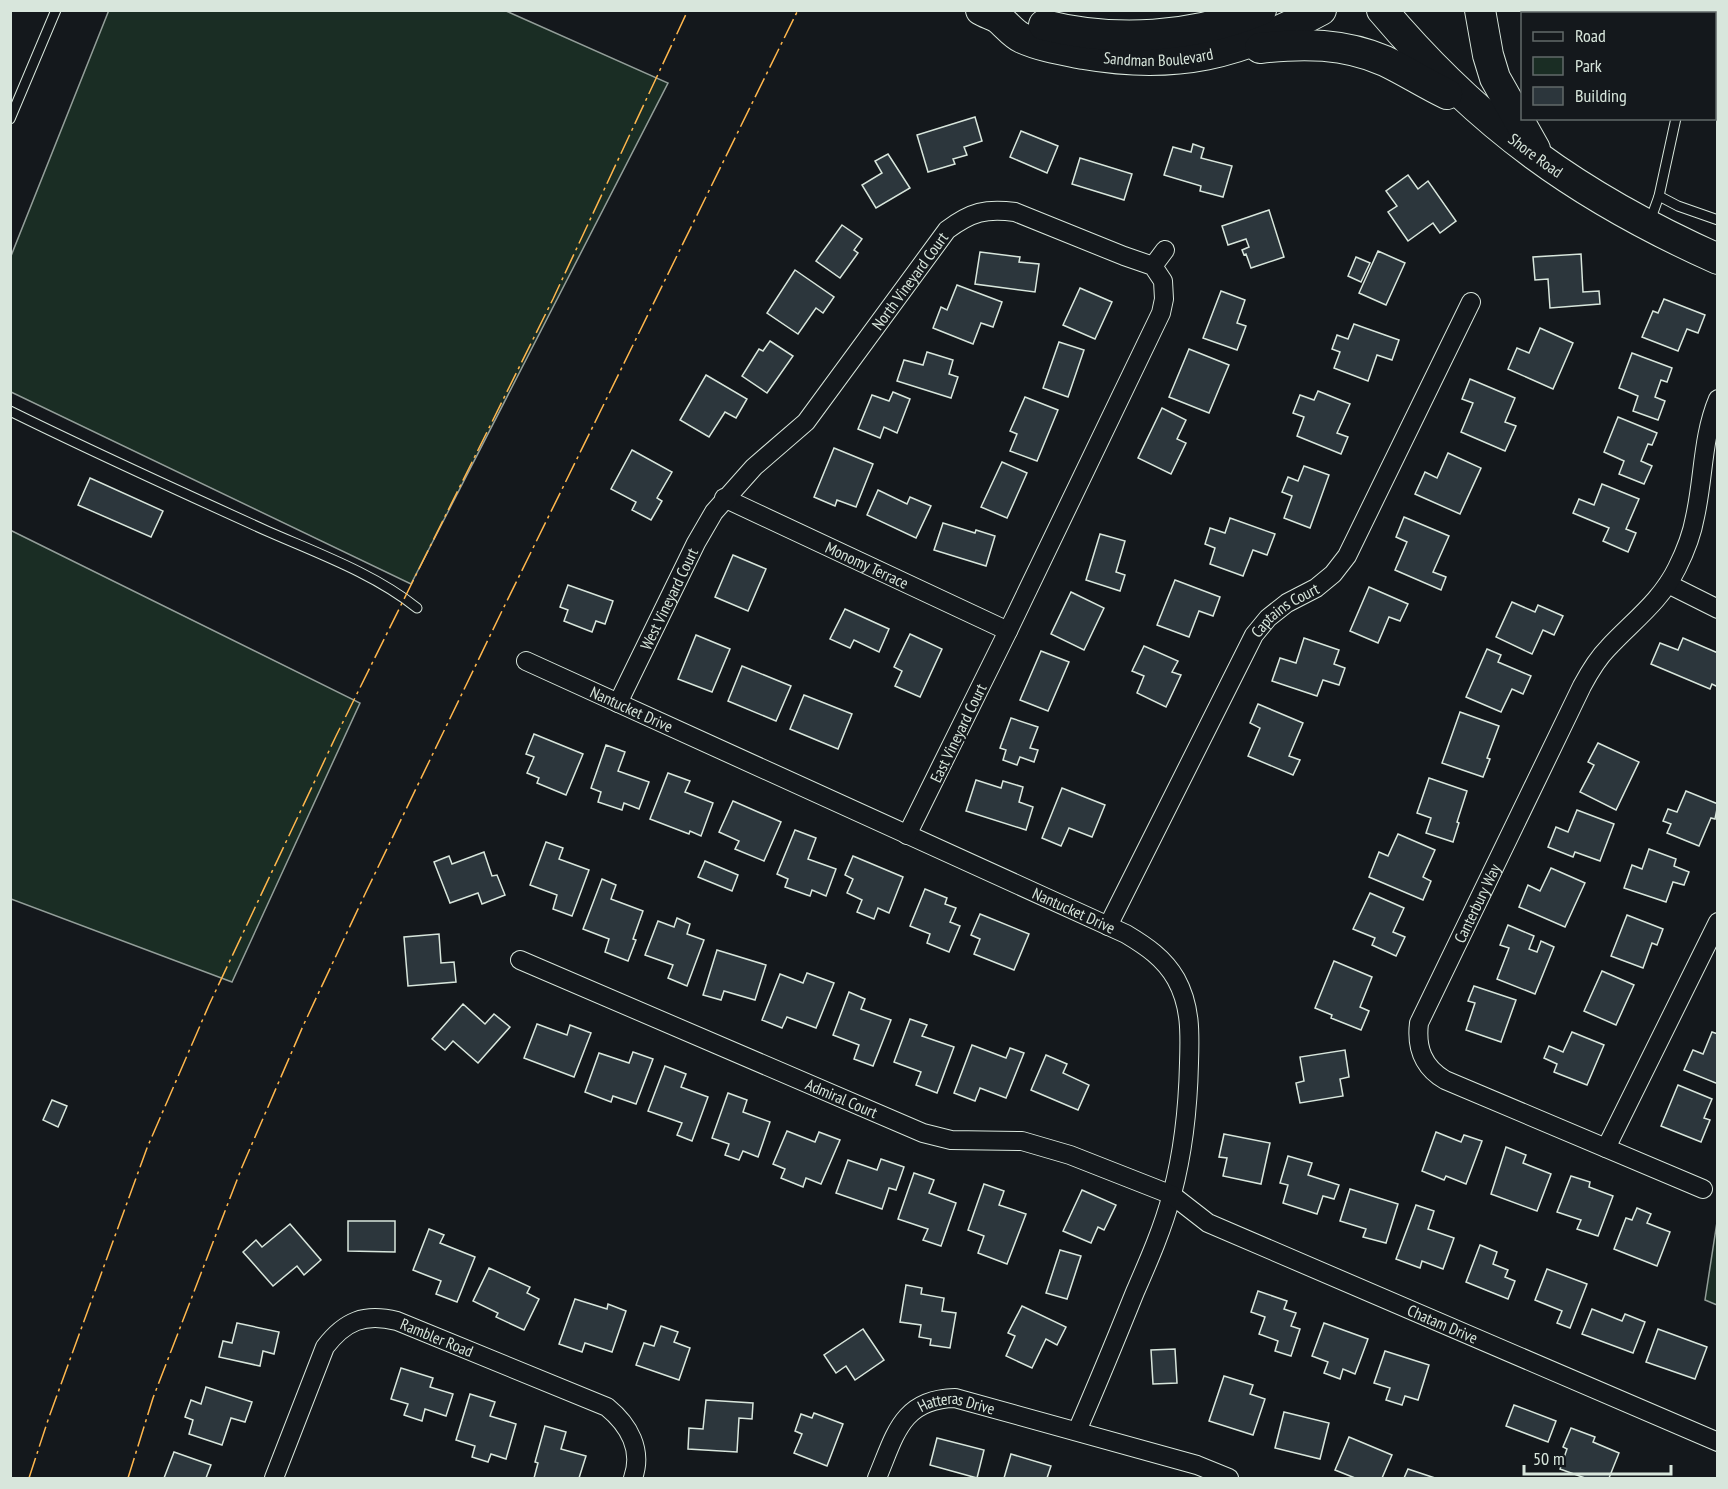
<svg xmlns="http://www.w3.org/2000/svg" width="1728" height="1489" viewBox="0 0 1728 1489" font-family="'PT Sans Narrow',sans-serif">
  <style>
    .green { fill: #1a2d24; stroke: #939e99; stroke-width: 1.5 }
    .building { fill: #2c363c; stroke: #d8e6dc; stroke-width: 1.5 }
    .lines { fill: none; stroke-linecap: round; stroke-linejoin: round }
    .service-casing { stroke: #d8e6dc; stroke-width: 11 }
    .minor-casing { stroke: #d8e6dc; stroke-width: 20 }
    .trunk-casing { stroke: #d8e6dc; stroke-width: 32 }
    .service { stroke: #14181c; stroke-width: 9 }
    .minor { stroke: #14181c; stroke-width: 18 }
    .trunk { stroke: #14181c; stroke-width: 30 }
    .power { stroke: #ffb74d; stroke-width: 1.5; stroke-dasharray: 21 4.5 3 4.5; stroke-linecap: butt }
    .labels { text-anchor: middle; stroke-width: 4.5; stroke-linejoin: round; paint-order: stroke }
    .street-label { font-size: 16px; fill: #d8e6dc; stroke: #14181c }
  </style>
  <rect width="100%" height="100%" fill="#14181c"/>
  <!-- green -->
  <g class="green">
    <path d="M109,10L506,11L668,83L411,584L11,392V256Z"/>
    <path d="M10,530L360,703L232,982L11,899Z"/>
    <path d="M1717,1222L1718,1305H1717L1705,1300Z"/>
  </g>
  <!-- building -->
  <g class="building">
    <path d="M1714,40L1718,41V74L1714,73Z"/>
    <path d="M975,117L982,141L964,147L967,155L953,159L955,164L928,172L917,135Z"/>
    <path d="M1021,131L1058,146L1047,173L1010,157Z"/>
    <path d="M1193,144L1204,148L1201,158L1232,166L1223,197L1200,191L1201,186L1164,175L1173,147L1191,152Z"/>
    <path d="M888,154L910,188L876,208L862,185L882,173L875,161Z"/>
    <path d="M1080,158L1132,174L1124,200L1072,184Z"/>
    <path d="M1408,175L1418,189L1428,181L1456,221L1440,233L1433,223L1408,241L1388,212L1397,206L1386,191Z"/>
    <path d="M1269,210L1284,257L1251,268L1246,254L1244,255L1242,250L1249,247L1246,239L1228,245L1222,226Z"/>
    <path d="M842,225L862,239L854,250L858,253L840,278L816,261Z"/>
    <path d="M1378,251L1405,263L1386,305L1359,293Z"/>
    <path d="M980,252L1020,257L1019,262L1039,264L1035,292L975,284Z"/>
    <path d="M1581,254L1583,292L1599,291L1600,304L1550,308L1548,279L1535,280L1533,257Z"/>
    <path d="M1356,257L1370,263L1361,282L1348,276Z"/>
    <path d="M795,270L834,297L823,313L816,308L798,334L767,313Z"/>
    <path d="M957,285L1002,302L993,327L981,323L973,344L933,328L941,307L947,310Z"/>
    <path d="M1080,288L1112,302L1095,339L1063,325Z"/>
    <path d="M1221,291L1245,300L1237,323L1246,326L1237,350L1203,338Z"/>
    <path d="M1664,299L1705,315L1698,333L1687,329L1678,351L1642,337L1653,311L1658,313Z"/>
    <path d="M1354,324L1399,340L1392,360L1377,355L1368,381L1334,368L1340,352L1332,349L1337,335L1348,339Z"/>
    <path d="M1540,328L1573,343L1553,389L1508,369L1517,348L1529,353Z"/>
    <path d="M770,341L793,356L767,393L742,376L759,349L763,351Z"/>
    <path d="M1059,342L1084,350L1068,397L1043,388Z"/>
    <path d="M1189,349L1229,365L1209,413L1169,397Z"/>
    <path d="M927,352L953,360L949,374L958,377L951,398L897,381L904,360L923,365Z"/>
    <path d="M1632,353L1672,368L1667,382L1661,380L1655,397L1665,401L1658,420L1633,411L1638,396L1619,388Z"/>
    <path d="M706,375L747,399L736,418L725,412L709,437L680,420Z"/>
    <path d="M1470,379L1515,398L1505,422L1516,426L1505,451L1461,432L1473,403L1462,399Z"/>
    <path d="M1318,391L1350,404L1337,433L1348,437L1341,454L1297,436L1304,417L1293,413L1300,395L1314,400Z"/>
    <path d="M893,392L910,399L897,433L884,427L880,438L858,429L872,395L889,401Z"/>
    <path d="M1025,397L1058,410L1037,461L1010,451L1017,434L1010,431Z"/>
    <path d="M1162,408L1186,420L1177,439L1186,443L1171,474L1138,458Z"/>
    <path d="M1618,417L1657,433L1652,445L1648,444L1641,461L1652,466L1644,484L1619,474L1624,461L1604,452Z"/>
    <path d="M834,448L873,464L856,507L837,500L835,506L814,497Z"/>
    <path d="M632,450L672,472L657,498L662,501L651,520L632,510L636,502L611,489Z"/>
    <path d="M1448,453L1481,468L1460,514L1415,494L1425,472L1437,478Z"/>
    <path d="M1002,462L1027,473L1007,518L981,507Z"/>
    <path d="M1304,466L1329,475L1310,528L1284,518L1292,496L1282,492L1288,477L1298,481Z"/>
    <path d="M90,478L163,511L151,537L78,505Z"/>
    <path d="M1602,484L1639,499L1626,529L1636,533L1628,552L1603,541L1609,528L1573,513L1579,499L1594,505Z"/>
    <path d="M878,490L907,504L910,497L931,506L916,538L867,515Z"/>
    <path d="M1404,517L1449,536L1433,572L1446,577L1441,590L1395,570L1407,542L1396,537Z"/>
    <path d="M1230,518L1275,534L1267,555L1253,550L1243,576L1210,564L1215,548L1205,544L1210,528L1225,533Z"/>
    <path d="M943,523L975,533L976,530L995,536L986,566L934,550Z"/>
    <path d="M1100,534L1125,541L1116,572L1125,575L1120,591L1086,580Z"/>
    <path d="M733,555L766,569L748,611L715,597Z"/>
    <path d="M1175,580L1220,597L1213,616L1199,611L1189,637L1157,625Z"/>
    <path d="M568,585L613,601L605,624L596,621L592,632L564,621L568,610L560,607Z"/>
    <path d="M1369,587L1408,604L1400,621L1389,617L1378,643L1350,631Z"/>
    <path d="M1071,592L1104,608L1084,650L1051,634Z"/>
    <path d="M1512,602L1535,612L1538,605L1563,616L1554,635L1543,630L1532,654L1496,637Z"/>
    <path d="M845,609L889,629L879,652L854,640L850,648L830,639Z"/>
    <path d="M910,634L942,649L920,697L895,686L902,671L894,667Z"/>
    <path d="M696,635L730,649L712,692L678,679Z"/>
    <path d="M1304,638L1339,650L1334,664L1345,668L1339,685L1323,680L1317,696L1272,681L1280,658L1296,663Z"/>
    <path d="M1683,638L1718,653V687L1712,684L1710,689L1651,664L1660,643L1678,650Z"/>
    <path d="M1144,646L1178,661L1172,672L1181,675L1166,707L1137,693L1144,676L1132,671Z"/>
    <path d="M1487,649L1501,655L1498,662L1531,676L1523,694L1512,689L1501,712L1466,697Z"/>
    <path d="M1041,651L1069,662L1048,711L1020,700Z"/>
    <path d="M742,666L791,686L776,721L728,701Z"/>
    <path d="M804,695L852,714L838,749L790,729Z"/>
    <path d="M1258,704L1303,723L1289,756L1300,760L1293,775L1248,756L1260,728L1250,723Z"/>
    <path d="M1460,712L1499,726L1487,758L1490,759L1483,777L1442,763Z"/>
    <path d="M1011,718L1038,727L1030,748L1038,750L1034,762L1020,757L1017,765L1003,760L1006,750L1000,748Z"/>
    <path d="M534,734L583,754L566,795L537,783L539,778L527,773L534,757L526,754Z"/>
    <path d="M1598,743L1639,762L1616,810L1580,792L1594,765L1588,762Z"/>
    <path d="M606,745L625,752L618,771L649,782L639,809L624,803L622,810L598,802L601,792L591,788Z"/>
    <path d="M668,773L690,781L685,792L713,803L701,836L690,831L689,834L650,819Z"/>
    <path d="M1429,778L1467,791L1457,822L1459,823L1453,842L1426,833L1431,818L1417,813Z"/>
    <path d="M976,780L1001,788L1003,781L1023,787L1019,802L1033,807L1026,830L966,811Z"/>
    <path d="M1062,788L1105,805L1092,837L1069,828L1061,846L1042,838Z"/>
    <path d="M1686,791L1718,804L1715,819L1711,818L1699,846L1667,833L1671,824L1663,821L1668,809L1677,812Z"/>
    <path d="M733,801L781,822L764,861L735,849L739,841L719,832Z"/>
    <path d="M1577,810L1614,824L1600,861L1575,852L1573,857L1548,847L1556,827L1568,832Z"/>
    <path d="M795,830L816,838L808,859L836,869L826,896L812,890L810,896L785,887L788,879L777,874Z"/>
    <path d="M1398,834L1435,850L1423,877L1431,881L1423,900L1369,877L1379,852L1388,856Z"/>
    <path d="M546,842L563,848L559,859L589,870L572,916L553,909L557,895L530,885Z"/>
    <path d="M1649,849L1676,859L1674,866L1689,872L1684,885L1673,882L1666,902L1624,888L1632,865L1642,869Z"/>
    <path d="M484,852L492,876L497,875L505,895L482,904L478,893L450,903L434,862L449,856L452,864Z"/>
    <path d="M853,856L903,877L889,913L878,908L874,919L857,912L862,900L847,893L853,879L845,875Z"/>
    <path d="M705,861L738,875L732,891L698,877Z"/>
    <path d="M1551,868L1585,883L1565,927L1519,907L1528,885L1540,891Z"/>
    <path d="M602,879L616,885L611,899L643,911L633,939L636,940L628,961L605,952L609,939L583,929Z"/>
    <path d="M925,889L947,898L945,904L956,908L950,922L960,926L949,952L927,943L930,934L910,926Z"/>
    <path d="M1370,893L1404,908L1393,932L1405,937L1396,956L1372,945L1375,938L1353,929Z"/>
    <path d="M980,914L1029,934L1014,970L974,954L980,939L971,935Z"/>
    <path d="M1627,915L1663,929L1657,945L1652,943L1643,968L1611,956Z"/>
    <path d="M677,918L690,924L687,934L704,940L687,986L668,978L673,965L645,955L658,921L674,927Z"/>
    <path d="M1508,925L1534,936L1529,949L1537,952L1541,941L1554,947L1535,994L1497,979L1509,948L1500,945Z"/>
    <path d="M439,934L441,963L454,962L456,982L408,986L404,937Z"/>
    <path d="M717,950L766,965L755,1000L724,991L721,1000L703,995Z"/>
    <path d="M1334,961L1372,977L1360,1007L1369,1011L1361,1030L1331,1018L1332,1015L1315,1008Z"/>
    <path d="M1602,971L1634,985L1616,1025L1584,1011Z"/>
    <path d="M807,973L834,983L816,1028L787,1017L782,1028L762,1020L780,974L803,983Z"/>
    <path d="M1474,986L1516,1000L1501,1042L1466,1030L1475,1003L1468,1001Z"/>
    <path d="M849,992L865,999L861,1009L891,1020L873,1066L854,1059L859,1045L833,1035Z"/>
    <path d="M463,1004L485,1024L494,1014L510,1027L478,1063L453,1041L445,1050L432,1039Z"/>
    <path d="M910,1019L927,1025L922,1036L954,1047L937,1093L916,1085L921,1072L894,1062Z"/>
    <path d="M537,1024L567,1035L570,1025L591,1033L574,1077L524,1058Z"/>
    <path d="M1572,1032L1604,1045L1587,1085L1554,1072L1557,1064L1544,1058L1549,1046L1563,1052Z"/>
    <path d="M1712,1032L1718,1034V1084L1684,1070L1693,1050L1703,1054Z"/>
    <path d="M972,1045L1006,1058L1010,1048L1024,1053L1006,1098L980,1088L975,1101L954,1093Z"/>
    <path d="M1345,1050L1349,1077L1340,1079L1343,1096L1300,1103L1296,1083L1304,1081L1300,1057Z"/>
    <path d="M633,1052L653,1059L636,1104L613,1096L611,1102L585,1092L599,1053L629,1063Z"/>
    <path d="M1046,1055L1067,1064L1063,1073L1089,1085L1078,1110L1031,1090Z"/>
    <path d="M665,1066L686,1074L681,1087L708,1097L692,1141L677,1135L682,1123L648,1111Z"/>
    <path d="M1678,1085L1712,1099L1704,1118L1710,1120L1701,1142L1661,1126Z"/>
    <path d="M728,1093L747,1100L743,1112L770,1122L758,1157L743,1151L739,1160L725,1155L729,1144L712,1138Z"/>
    <path d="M52,1100L67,1106L58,1127L43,1120Z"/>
    <path d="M787,1131L815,1142L819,1132L840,1140L821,1184L806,1178L803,1187L781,1178L785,1169L773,1164Z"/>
    <path d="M1436,1132L1461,1142L1464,1135L1482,1141L1466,1184L1446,1176L1444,1180L1422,1171Z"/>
    <path d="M1224,1134L1270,1143L1261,1184L1223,1176L1227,1158L1219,1157Z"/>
    <path d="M1506,1147L1526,1155L1523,1163L1551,1174L1537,1211L1491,1194Z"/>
    <path d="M1288,1156L1312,1163L1308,1175L1339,1185L1334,1199L1323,1196L1317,1214L1283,1203L1288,1185L1280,1183Z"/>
    <path d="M881,1159L904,1167L896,1190L889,1188L882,1209L836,1193L848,1160L877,1170Z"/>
    <path d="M914,1173L934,1180L929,1193L956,1203L941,1246L923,1240L928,1229L898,1219Z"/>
    <path d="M1571,1176L1590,1182L1589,1187L1613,1196L1598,1236L1577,1229L1581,1220L1557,1212Z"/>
    <path d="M984,1184L1004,1191L999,1205L1026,1214L1007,1264L978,1253L984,1236L968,1230Z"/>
    <path d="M1350,1189L1398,1204L1386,1243L1363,1237L1366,1229L1340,1221Z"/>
    <path d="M1082,1190L1116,1205L1104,1230L1098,1227L1091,1243L1063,1231Z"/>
    <path d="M1416,1205L1434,1211L1428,1229L1454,1238L1443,1269L1422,1261L1420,1268L1396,1259Z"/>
    <path d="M1637,1208L1651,1214L1647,1223L1670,1232L1657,1266L1614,1249L1626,1218L1632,1220Z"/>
    <path d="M348,1221H395V1252L348,1251Z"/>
    <path d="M290,1224L321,1260L304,1275L297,1266L273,1286L243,1252L256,1240L262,1247Z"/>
    <path d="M429,1229L444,1235L440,1243L475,1257L457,1302L436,1294L441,1281L413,1270Z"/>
    <path d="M1480,1245L1497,1252L1493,1264L1508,1270L1505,1277L1515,1281L1508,1299L1466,1282Z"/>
    <path d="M1060,1250L1081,1256L1067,1299L1046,1293Z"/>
    <path d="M489,1268L530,1287L527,1293L539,1299L524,1330L496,1317L498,1313L473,1301Z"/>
    <path d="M1547,1269L1587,1284L1570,1328L1557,1323L1562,1311L1535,1300Z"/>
    <path d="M906,1285L922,1288L921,1294L944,1298L942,1311L956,1313L950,1348L930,1345L931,1339L919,1337L921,1325L900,1322Z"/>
    <path d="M1258,1291L1287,1301L1284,1309L1296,1313L1291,1326L1300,1329L1291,1356L1275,1351L1278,1341L1259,1334L1265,1317L1251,1312Z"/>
    <path d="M575,1299L607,1309L608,1304L626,1311L612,1352L585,1343L582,1352L559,1344Z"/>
    <path d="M1022,1306L1066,1327L1057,1345L1046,1339L1032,1368L1006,1356L1015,1336L1008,1333Z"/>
    <path d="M1592,1309L1622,1321L1625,1314L1645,1322L1633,1353L1582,1334Z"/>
    <path d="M237,1323L279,1332L274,1354L263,1351L260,1366L219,1357L223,1341L232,1343Z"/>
    <path d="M1324,1323L1368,1339L1355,1374L1343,1369L1340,1379L1324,1373L1328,1362L1312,1356Z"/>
    <path d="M661,1326L678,1332L674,1342L690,1348L679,1380L636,1365L644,1343L654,1346Z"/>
    <path d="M863,1329L884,1360L855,1380L846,1366L836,1373L824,1355Z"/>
    <path d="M1658,1329L1707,1347L1695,1379L1646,1362Z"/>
    <path d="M1175,1349L1177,1383L1153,1384L1151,1350Z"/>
    <path d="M1385,1351L1429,1365L1418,1400L1405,1396L1402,1405L1386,1400L1390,1388L1374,1383Z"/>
    <path d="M401,1368L433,1378L430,1387L453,1394L446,1416L425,1409L422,1421L404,1415L408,1404L391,1399Z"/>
    <path d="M1224,1376L1253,1385L1250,1394L1265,1399L1253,1435L1209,1421Z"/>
    <path d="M206,1387L252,1402L245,1422L231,1418L222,1445L189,1434L193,1420L185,1417L191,1400L201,1404Z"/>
    <path d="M470,1394L495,1402L490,1416L516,1424L506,1459L491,1454L488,1462L472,1457L475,1446L456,1440Z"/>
    <path d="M706,1400L753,1403L752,1419L739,1418L737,1452L688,1449L689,1428L703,1429Z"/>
    <path d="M1514,1405L1556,1421L1548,1442L1506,1426Z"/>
    <path d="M1284,1412L1329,1423L1320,1459L1275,1448Z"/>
    <path d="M814,1413L843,1424L827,1466L794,1453L802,1434L795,1431L801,1414L812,1418Z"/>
    <path d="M545,1426L566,1432L561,1449L586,1456L579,1478H534L538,1463L535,1462Z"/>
    <path d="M1571,1428L1595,1437L1593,1442L1619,1453L1609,1478H1585L1560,1469L1567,1449L1563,1447Z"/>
    <path d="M1349,1437L1392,1455L1382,1478H1355L1335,1470Z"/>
    <path d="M937,1438L984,1450L977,1478L930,1465Z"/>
    <path d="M174,1452L211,1465L206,1478H164Z"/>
    <path d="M1011,1454L1051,1466L1047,1478H1004Z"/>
    <path d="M1408,1469L1435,1478H1404Z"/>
  </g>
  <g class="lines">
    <defs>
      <g id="service">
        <path d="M1714,96L1718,97"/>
        <path d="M10,119L56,10"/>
        <path d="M1659,196L1678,206L1718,220"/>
        <path d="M1650,221L1659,196L1676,118"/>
        <path d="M10,411C95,453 181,492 267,531C317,553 375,574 417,608"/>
      </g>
      <g id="minor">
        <path d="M1153,266L1165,250"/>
        <path id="s1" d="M724,498L1008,631"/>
        <path d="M1668,584L1718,609"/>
        <path id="s2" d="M526,661L1126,934C1146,946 1164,958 1176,979C1191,1006 1190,1034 1189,1063C1188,1109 1184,1149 1172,1194C1163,1228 1149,1260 1135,1292C1116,1339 1097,1385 1077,1431"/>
        <path id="s3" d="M618,703L696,543L714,512L754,467L806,422L947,230C971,212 986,208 1015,212L1124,256L1153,266L1163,281L1164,299L1161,313L1008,631L907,835"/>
        <path id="s4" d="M1108,926L1254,635L1268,618L1287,603L1316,588L1333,574L1347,556L1471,302"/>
        <path id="s5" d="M520,960L923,1133L951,1140L1022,1141L1070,1155L1172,1195L1208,1223L1718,1442"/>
        <path d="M1606,1148L1718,922"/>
        <path id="s6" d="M1703,1189L1445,1080C1423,1067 1416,1048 1419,1023L1582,686C1589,673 1597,659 1608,648C1632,622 1661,601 1677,568C1685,552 1692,534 1695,517C1704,477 1702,437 1718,399"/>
        <path id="s7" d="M274,1478L325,1347C345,1321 364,1313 397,1321L607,1407C629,1425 643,1450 633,1478"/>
        <path id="s8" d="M877,1478C895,1436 901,1399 955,1398L1197,1465L1229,1478"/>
      </g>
      <g id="trunk">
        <path id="s9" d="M981,10C986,13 993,15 998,18C1006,24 1013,34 1022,38C1042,47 1064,50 1084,54C1176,70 1240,54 1321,10"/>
        <path id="s10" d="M1382,10C1480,126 1579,197 1718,259"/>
        <path d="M1480,10L1488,55L1495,78L1535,149"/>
        <path d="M1044,25C1115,43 1193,38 1261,10"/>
        <path d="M1260,48C1303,43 1344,43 1385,61C1406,71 1426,84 1447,94"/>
      </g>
    </defs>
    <!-- service casing -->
    <use href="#service" class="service-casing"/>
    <!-- minor casing -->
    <use href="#minor" class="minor-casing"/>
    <!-- trunk casing -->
    <use href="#trunk" class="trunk-casing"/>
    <!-- service -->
    <use href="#service" class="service"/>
    <!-- minor -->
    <use href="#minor" class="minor"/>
    <!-- trunk -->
    <use href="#trunk" class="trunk"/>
    <!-- power -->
    <g class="power">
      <path d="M29,1478L48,1420L147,1148L209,1005L336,736L553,299L688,10"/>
      <path d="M128,1478L153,1398L242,1167L303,1026L366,892L501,613L798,10"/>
    </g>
  </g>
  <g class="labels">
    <!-- street labels -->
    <g class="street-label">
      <text dy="6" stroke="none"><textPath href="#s9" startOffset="189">Sandman Boulevard</textPath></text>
      <text dy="6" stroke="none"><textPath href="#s10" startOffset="212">Shore Road</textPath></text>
      <text dy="6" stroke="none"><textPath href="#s3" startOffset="518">North Vineyard Court</textPath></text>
      <text dy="6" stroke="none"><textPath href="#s1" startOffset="158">Monomy Terrace</textPath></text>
      <text dy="6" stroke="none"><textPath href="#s3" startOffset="116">West Vineyard Court</textPath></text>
      <text dy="6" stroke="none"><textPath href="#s4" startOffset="366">Captains Court</textPath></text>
      <text dy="6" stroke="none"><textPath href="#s2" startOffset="116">Nantucket Drive</textPath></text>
      <text transform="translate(958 733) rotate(-64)" y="6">East Vineyard Court</text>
      <text dy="6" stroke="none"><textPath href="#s6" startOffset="480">Canterbury Way</textPath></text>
      <text dy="6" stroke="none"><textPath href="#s2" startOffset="602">Nantucket Drive</textPath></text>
      <text dy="6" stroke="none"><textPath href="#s5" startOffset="350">Admiral Court</textPath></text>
      <text dy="6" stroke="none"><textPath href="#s5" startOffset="999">Chatam Drive</textPath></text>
      <text dy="6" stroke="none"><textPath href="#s7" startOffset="266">Rambler Road</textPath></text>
      <text dy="6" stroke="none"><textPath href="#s8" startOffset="123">Hatteras Drive</textPath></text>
    </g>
  </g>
  <!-- border -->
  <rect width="1728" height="1489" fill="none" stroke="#d8e6dc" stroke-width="24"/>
  <!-- legend -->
  <rect x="1521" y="12" width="195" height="108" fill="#14181c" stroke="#626a69" stroke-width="1.5"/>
  <rect x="1533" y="32" width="30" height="9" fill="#14181c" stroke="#626a69" stroke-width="1.5"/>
  <text x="1575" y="42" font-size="18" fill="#d8e6dc">Road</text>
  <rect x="1533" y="57" width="30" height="18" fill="#1a2d24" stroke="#626a69" stroke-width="1.5"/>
  <text x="1575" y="72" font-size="18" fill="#d8e6dc">Park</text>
  <rect x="1533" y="87" width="30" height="18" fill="#2c363c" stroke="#626a69" stroke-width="1.5"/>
  <text x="1575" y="102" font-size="18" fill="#d8e6dc">Building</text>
  <!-- scale -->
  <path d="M1524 1465v9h147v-9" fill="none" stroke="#d8e6dc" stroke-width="3"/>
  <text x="1533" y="1465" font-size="18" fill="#d8e6dc" stroke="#14181c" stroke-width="4.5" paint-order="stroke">50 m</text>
</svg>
